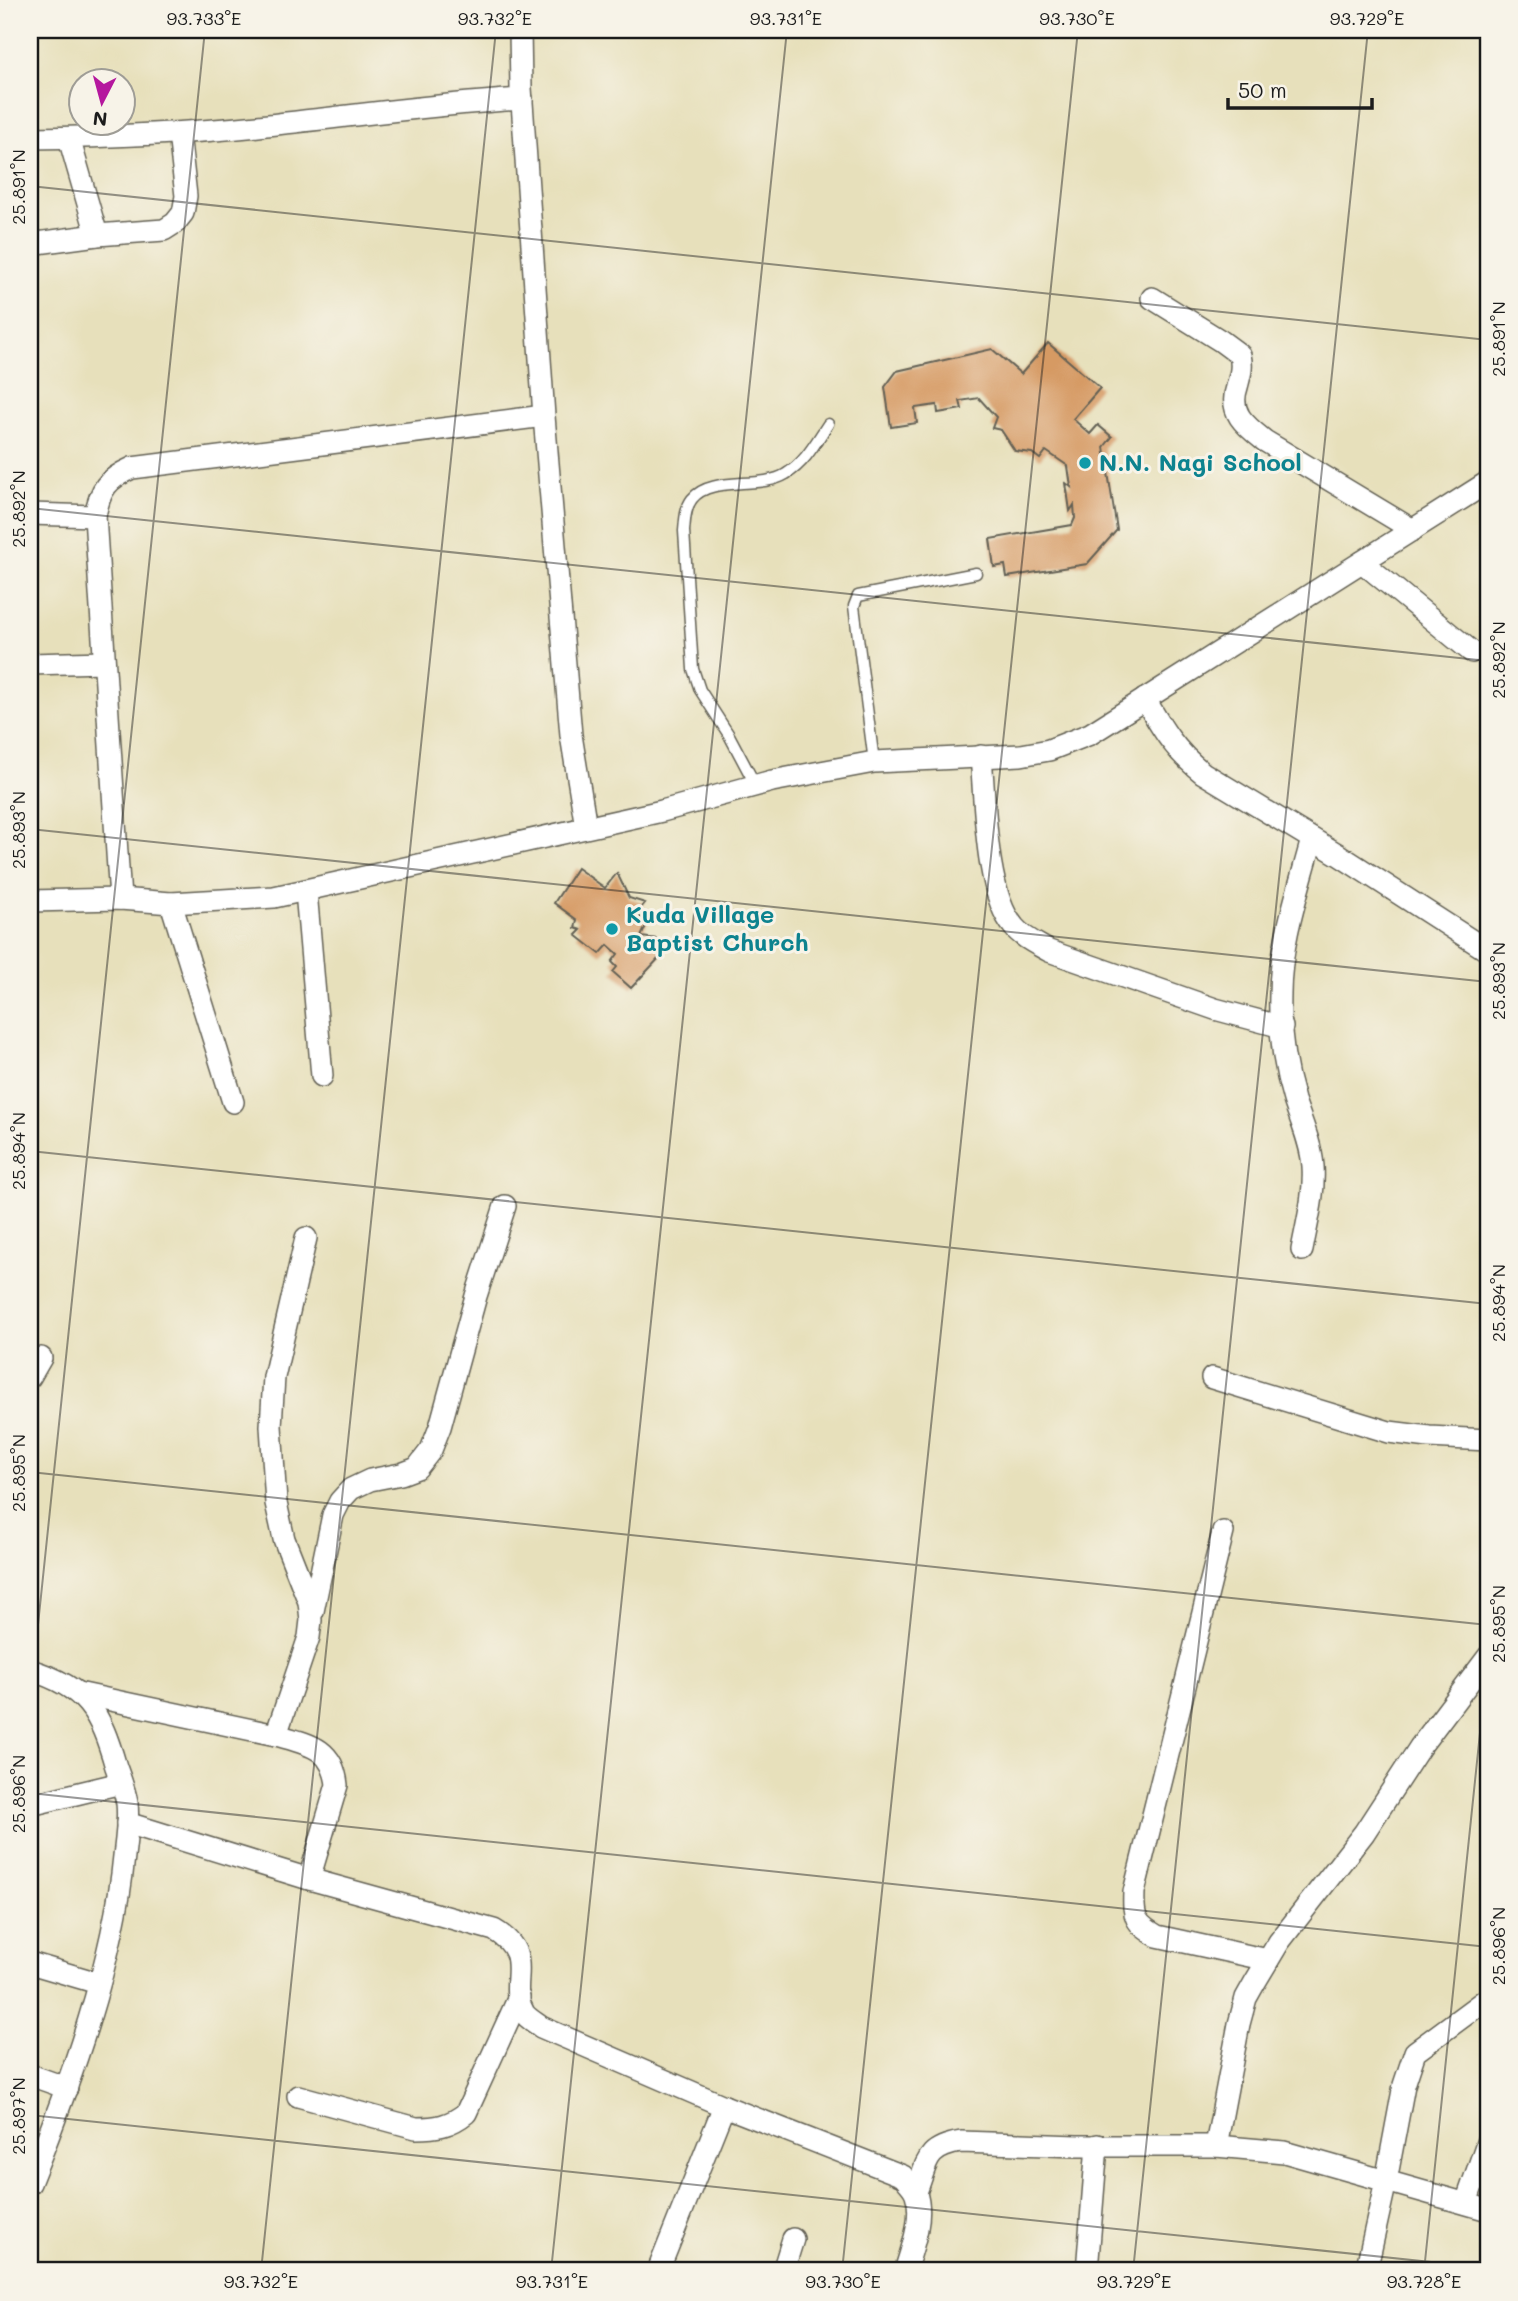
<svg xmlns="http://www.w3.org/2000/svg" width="1518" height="2301" viewBox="0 0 1518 2301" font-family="Mali,sans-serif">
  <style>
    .building { fill: #d69a64 }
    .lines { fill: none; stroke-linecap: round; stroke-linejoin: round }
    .lane-casing { stroke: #636154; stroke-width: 13 }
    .street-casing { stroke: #636154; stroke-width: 24 }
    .lane { stroke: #fff; stroke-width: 10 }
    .street { stroke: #fff; stroke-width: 21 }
    .ticks { fill: none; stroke: #1c1c1c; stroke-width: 2; stroke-opacity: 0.45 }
    .culture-dot { fill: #0f9aa8; stroke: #f7f3e8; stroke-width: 2.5 }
    .labels { text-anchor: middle; stroke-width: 6; stroke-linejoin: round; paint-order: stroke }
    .culture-label { font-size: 24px; font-weight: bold; fill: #0d838f; stroke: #f7f3e8; text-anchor: start }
    .neatline { fill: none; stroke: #1c1c1c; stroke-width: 2.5 }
    .ticks-label { font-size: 18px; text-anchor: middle; fill: #1c1c1c }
  </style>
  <rect width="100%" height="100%" fill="#f7f3e8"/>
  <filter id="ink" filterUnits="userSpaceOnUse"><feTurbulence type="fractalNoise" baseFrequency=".0143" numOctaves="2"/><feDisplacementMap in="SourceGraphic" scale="14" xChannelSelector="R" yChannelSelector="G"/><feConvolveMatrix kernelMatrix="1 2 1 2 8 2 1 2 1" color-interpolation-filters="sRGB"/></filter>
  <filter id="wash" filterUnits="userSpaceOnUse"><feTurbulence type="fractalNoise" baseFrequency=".00686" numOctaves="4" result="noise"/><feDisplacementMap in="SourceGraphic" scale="28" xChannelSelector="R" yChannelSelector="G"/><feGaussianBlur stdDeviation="1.57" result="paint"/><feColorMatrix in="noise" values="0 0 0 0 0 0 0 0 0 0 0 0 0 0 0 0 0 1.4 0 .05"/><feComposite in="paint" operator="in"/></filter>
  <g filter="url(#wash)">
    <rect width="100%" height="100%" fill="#e7e0bb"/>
    <g id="blocks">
      <!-- building -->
      <g class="building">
        <path d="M1048,343L1100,388L1073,419L1090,434L1098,425L1112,437L1104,447L1117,530L1087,564L1007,577L1005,565L994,567L990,539L1072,525L1075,518L1074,505L1070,511L1066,483L1071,487L1068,466L1046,451L1040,459L1032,453L1015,451L1001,430L992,428L996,417L979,398L960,401L962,409L938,413L937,405L915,408L917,423L891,427L885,387L897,371L992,349L1021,374Z"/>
        <path d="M577,868L605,888L617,873L629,898L645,903L634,916L649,919L641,937L657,939L662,944L661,956L631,988L613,972L617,967L612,962L618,954L608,945L600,954L576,935L581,930L575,928L577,920L554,903Z"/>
      </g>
    </g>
  </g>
  <g filter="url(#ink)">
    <use href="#blocks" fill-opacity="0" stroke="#636154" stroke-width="2"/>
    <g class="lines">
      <defs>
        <g id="lane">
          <path d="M874,762L854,606L858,596L976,573"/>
          <path d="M755,784L729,735L700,690L693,669L684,531C685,521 685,508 692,499C711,475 760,490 786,474C805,463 816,442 828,424"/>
        </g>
        <g id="street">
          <path d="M520,30L521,88L544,416L571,735L586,827"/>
          <path d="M30,138C106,137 182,134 258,126C346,117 434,104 522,99"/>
          <path d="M69,138L97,235"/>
          <path d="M30,244L97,235L164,230L175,223L183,213L186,196L179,133"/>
          <path d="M1152,298L1221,341L1240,355C1243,368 1240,375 1237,387C1228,413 1246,426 1265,441L1413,530"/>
          <path d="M30,514L95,516"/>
          <path d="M1362,562L1472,652"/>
          <path d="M30,664L104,662"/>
          <path d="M1145,699C1162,729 1175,751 1203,773L1339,855L1488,951"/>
          <path d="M981,756C985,800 985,894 1014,927C1023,938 1037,944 1049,951L1215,1009L1282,1027"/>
          <path d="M306,891L322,1076"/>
          <path d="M120,899L95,516C100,489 107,479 132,468L544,416"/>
          <path d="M30,901L120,899L171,903L274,897L662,811L772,781L874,762L1021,755L1049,750L1090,734L1488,482"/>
          <path d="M171,903L233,1102"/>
          <path d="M1302,1250C1307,1223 1315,1194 1313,1166C1311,1143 1301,1121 1294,1100C1284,1067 1279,1028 1280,994C1280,942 1299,889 1312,839"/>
          <path d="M30,1377L41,1358"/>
          <path d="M1212,1378L1389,1432L1429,1437L1488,1440"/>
          <path d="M1223,1532L1134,1892C1133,1918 1135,1923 1157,1936L1268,1960"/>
          <path d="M313,1611L333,1515L340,1501L351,1489L370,1480L401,1474L417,1468L431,1450L440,1427L476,1296L505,1206"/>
          <path d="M30,1670C87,1687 100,1712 116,1767C120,1778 125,1791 127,1803C129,1820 126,1839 124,1856C114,1963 70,2083 30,2183"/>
          <path d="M78,1693L276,1735C308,1744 333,1747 337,1785L309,1879"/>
          <path d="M276,1735L309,1637L311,1620L309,1602L284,1539L276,1503L271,1426L274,1377L306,1238"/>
          <path d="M30,1805L121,1783"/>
          <path d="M127,1823L309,1879L494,1930C538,1956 505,1983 524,2013C527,2018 536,2023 541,2027L724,2106L903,2176C907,2181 914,2187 916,2194C924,2217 912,2249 905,2271"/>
          <path d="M30,1963L98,1983"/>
          <path d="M30,2075L67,2088"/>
          <path d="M298,2096L416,2128C436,2128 450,2126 466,2113L519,1997"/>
          <path d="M1216,2146L1239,2024L1246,1998L1255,1982L1279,1942L1364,1833L1420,1747L1488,1657"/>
          <path d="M916,2192C928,2161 925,2148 961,2142L1077,2146H1216L1284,2152L1488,2210"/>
          <path d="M1466,2203L1488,2140"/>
          <path d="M658,2271L724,2106"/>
          <path d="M783,2271L793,2239"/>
          <path d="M1087,2271L1097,2145"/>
          <path d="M1366,2271L1386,2181L1404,2085L1415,2052L1488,1998"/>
        </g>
      </defs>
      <!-- lane casing -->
      <use href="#lane" class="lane-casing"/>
      <!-- street casing -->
      <use href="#street" class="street-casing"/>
      <!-- lane -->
      <use href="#lane" class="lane"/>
      <!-- street -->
      <use href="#street" class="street"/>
    </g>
  </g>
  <!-- ticks -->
  <path class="ticks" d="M30,186L1488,340M30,508L1488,661M30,829L1488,982M30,1151L1488,1304M30,1472L1488,1625M30,1701L205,30M30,1793L1488,1947M30,2115L1488,2268M261,2271L496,30M551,2271L787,30M842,2271L1078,30M1133,2271L1368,30M1424,2271L1488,1656"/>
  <!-- markers -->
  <g class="culture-dot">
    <circle cx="1085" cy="463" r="7"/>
    <circle cx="612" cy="929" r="7"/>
  </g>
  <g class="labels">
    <!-- culture labels -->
    <g class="culture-label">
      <text x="1099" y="471">N.N. Nagi School</text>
      <text x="626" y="923">Kuda Village<tspan x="626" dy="28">Baptist Church</tspan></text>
    </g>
  </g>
  <!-- margin -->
  <rect width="1518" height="2301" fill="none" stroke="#f7f3e8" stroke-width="77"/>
  <!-- north arrow -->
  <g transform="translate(102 102) rotate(186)"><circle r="33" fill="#f7f3e8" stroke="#9f9d96" stroke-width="2"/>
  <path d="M0-5L12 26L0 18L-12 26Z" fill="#b5179e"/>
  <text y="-10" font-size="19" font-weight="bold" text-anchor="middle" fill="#1c1c1c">N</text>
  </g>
  <!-- scale -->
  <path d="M1228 98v10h144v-10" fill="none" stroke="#1c1c1c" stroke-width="3.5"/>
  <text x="1238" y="98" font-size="21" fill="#1c1c1c" stroke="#f7f3e8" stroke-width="5" paint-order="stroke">50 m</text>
  <rect x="38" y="38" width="1442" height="2224" class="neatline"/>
  <g class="ticks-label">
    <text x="204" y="25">93.733°E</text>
    <text x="495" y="25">93.732°E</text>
    <text x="786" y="25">93.731°E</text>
    <text x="1077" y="25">93.730°E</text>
    <text x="1367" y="25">93.729°E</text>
    <text transform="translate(19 187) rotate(-90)" y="6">25.891°N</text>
    <text transform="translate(1499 339) rotate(-90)" y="6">25.891°N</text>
    <text transform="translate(19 509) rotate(-90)" y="6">25.892°N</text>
    <text transform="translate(1499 660) rotate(-90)" y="6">25.892°N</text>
    <text transform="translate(19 830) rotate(-90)" y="6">25.893°N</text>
    <text transform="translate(1499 981) rotate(-90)" y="6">25.893°N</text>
    <text transform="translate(19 1151) rotate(-90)" y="6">25.894°N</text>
    <text transform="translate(1499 1303) rotate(-90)" y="6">25.894°N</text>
    <text transform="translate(19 1473) rotate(-90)" y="6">25.895°N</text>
    <text transform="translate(1499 1624) rotate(-90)" y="6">25.895°N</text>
    <text transform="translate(19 1794) rotate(-90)" y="6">25.896°N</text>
    <text transform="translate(1499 1946) rotate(-90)" y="6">25.896°N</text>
    <text transform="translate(19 2116) rotate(-90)" y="6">25.897°N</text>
    <text x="261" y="2288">93.732°E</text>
    <text x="552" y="2288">93.731°E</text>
    <text x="843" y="2288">93.730°E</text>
    <text x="1134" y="2288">93.729°E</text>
    <text x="1424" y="2288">93.728°E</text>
  </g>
</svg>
